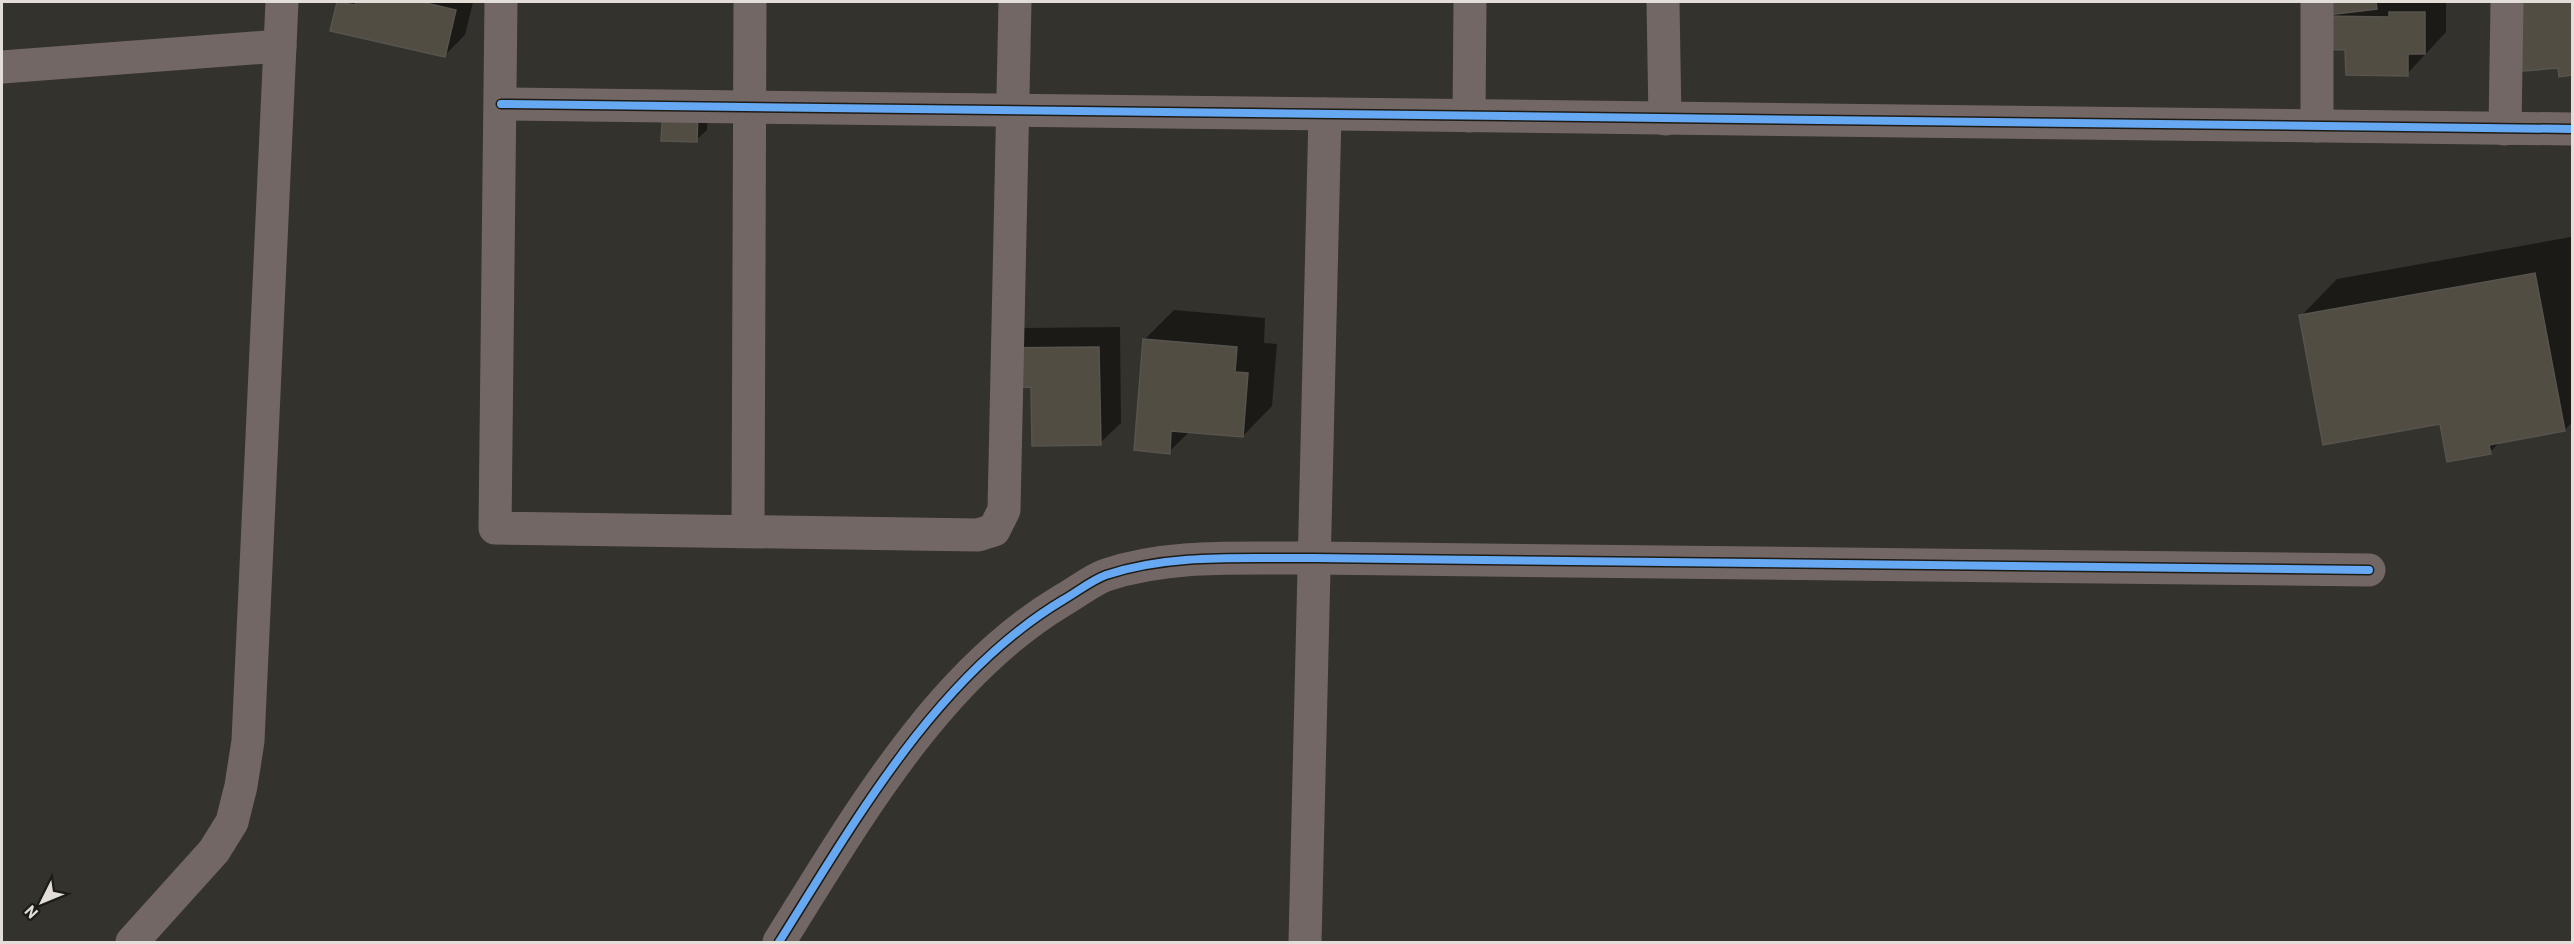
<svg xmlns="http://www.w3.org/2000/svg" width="2574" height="944" viewBox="0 0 2574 944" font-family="Barlow,sans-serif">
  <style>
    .shadow { fill: #0007 }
    .building { fill: #514d42; stroke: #57544f; stroke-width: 1.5 }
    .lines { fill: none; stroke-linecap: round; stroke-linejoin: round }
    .minor { stroke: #736766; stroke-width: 33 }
    .cycleway-casing { stroke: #1d1b16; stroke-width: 11 }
    .cycleway { stroke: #66a8f1; stroke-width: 8 }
  </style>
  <rect width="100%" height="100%" fill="#34322c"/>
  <!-- shadow -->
  <g class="shadow">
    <path d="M339,2H473L465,35L444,56L332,30Z"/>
    <path d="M2328,2H2446V32L2407,74L2347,48H2323Z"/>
    <path d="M2495,2H2572V74L2560,75L2559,67Z"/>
    <path d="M675,99L708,101L707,130L696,140Z"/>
    <path d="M2571,237L2572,422L2565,430L2500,442L2490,452L2441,422L2301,316L2337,279Z"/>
    <path d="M1174,310L1265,318L1264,343L1277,344L1272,406L1243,436L1190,431L1169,452L1144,340Z"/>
    <path d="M1120,327L1121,423L1100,443L1032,386H1002L1023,328Z"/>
  </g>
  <!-- building -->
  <g class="building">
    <path d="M337,2L355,5L356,2H422L456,10L445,57L330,31Z"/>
    <path d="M2326,2H2376L2377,9L2328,15Z"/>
    <path d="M2493,2H2572V75L2559,77L2558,68L2500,73Z"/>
    <path d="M2389,12H2425V54H2408V76L2346,75L2345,50L2322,49L2323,16L2389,17Z"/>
    <path d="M663,109L698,111L697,142L661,141Z"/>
    <path d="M2535,273L2565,431L2489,445L2491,454L2447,462L2440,424L2323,445L2299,315Z"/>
    <path d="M1143,339L1237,347L1235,372L1248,373L1243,437L1171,431L1170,454L1134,450Z"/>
    <path d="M1099,347L1101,445L1032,446L1031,387L1001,388V348Z"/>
  </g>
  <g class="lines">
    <!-- minor -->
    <g class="minor">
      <path d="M501,2L495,528L978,535L994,530L1004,510L1015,2"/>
      <path d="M1663,2L1665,119"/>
      <path d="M2,67L280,46"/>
      <path d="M501,104L2572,129"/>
      <path d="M1469,116L1470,2"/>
      <path d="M2317,126V2"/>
      <path d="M2505,129L2507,2"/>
      <path d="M748,531L750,2"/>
      <path d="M132,942L214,851L232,822L241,786L248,741L282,2"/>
      <path d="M779,942C855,821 937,675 1063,600C1077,592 1092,580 1106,575C1172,553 1245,559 1314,558L2369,570"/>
      <path d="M1305,942L1325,114"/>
    </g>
    <defs>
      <g id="cycleway">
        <path d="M501,104L2572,129"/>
        <path d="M779,942C855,821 937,675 1063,600C1077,592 1092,580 1106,575C1172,553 1245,559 1314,558L2369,570"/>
      </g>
    </defs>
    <!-- cycleway casing -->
    <use href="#cycleway" class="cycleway-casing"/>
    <!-- cycleway -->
    <use href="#cycleway" class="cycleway"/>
  </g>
  <!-- border -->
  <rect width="2574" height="944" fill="none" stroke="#e2ded7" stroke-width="6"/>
  <!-- north arrow -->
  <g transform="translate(42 902) rotate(227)" stroke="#1d1b16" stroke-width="4.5" paint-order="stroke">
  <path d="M0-4.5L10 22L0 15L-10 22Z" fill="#e2ded7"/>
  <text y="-9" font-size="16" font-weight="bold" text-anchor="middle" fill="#e2ded7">N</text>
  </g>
</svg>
